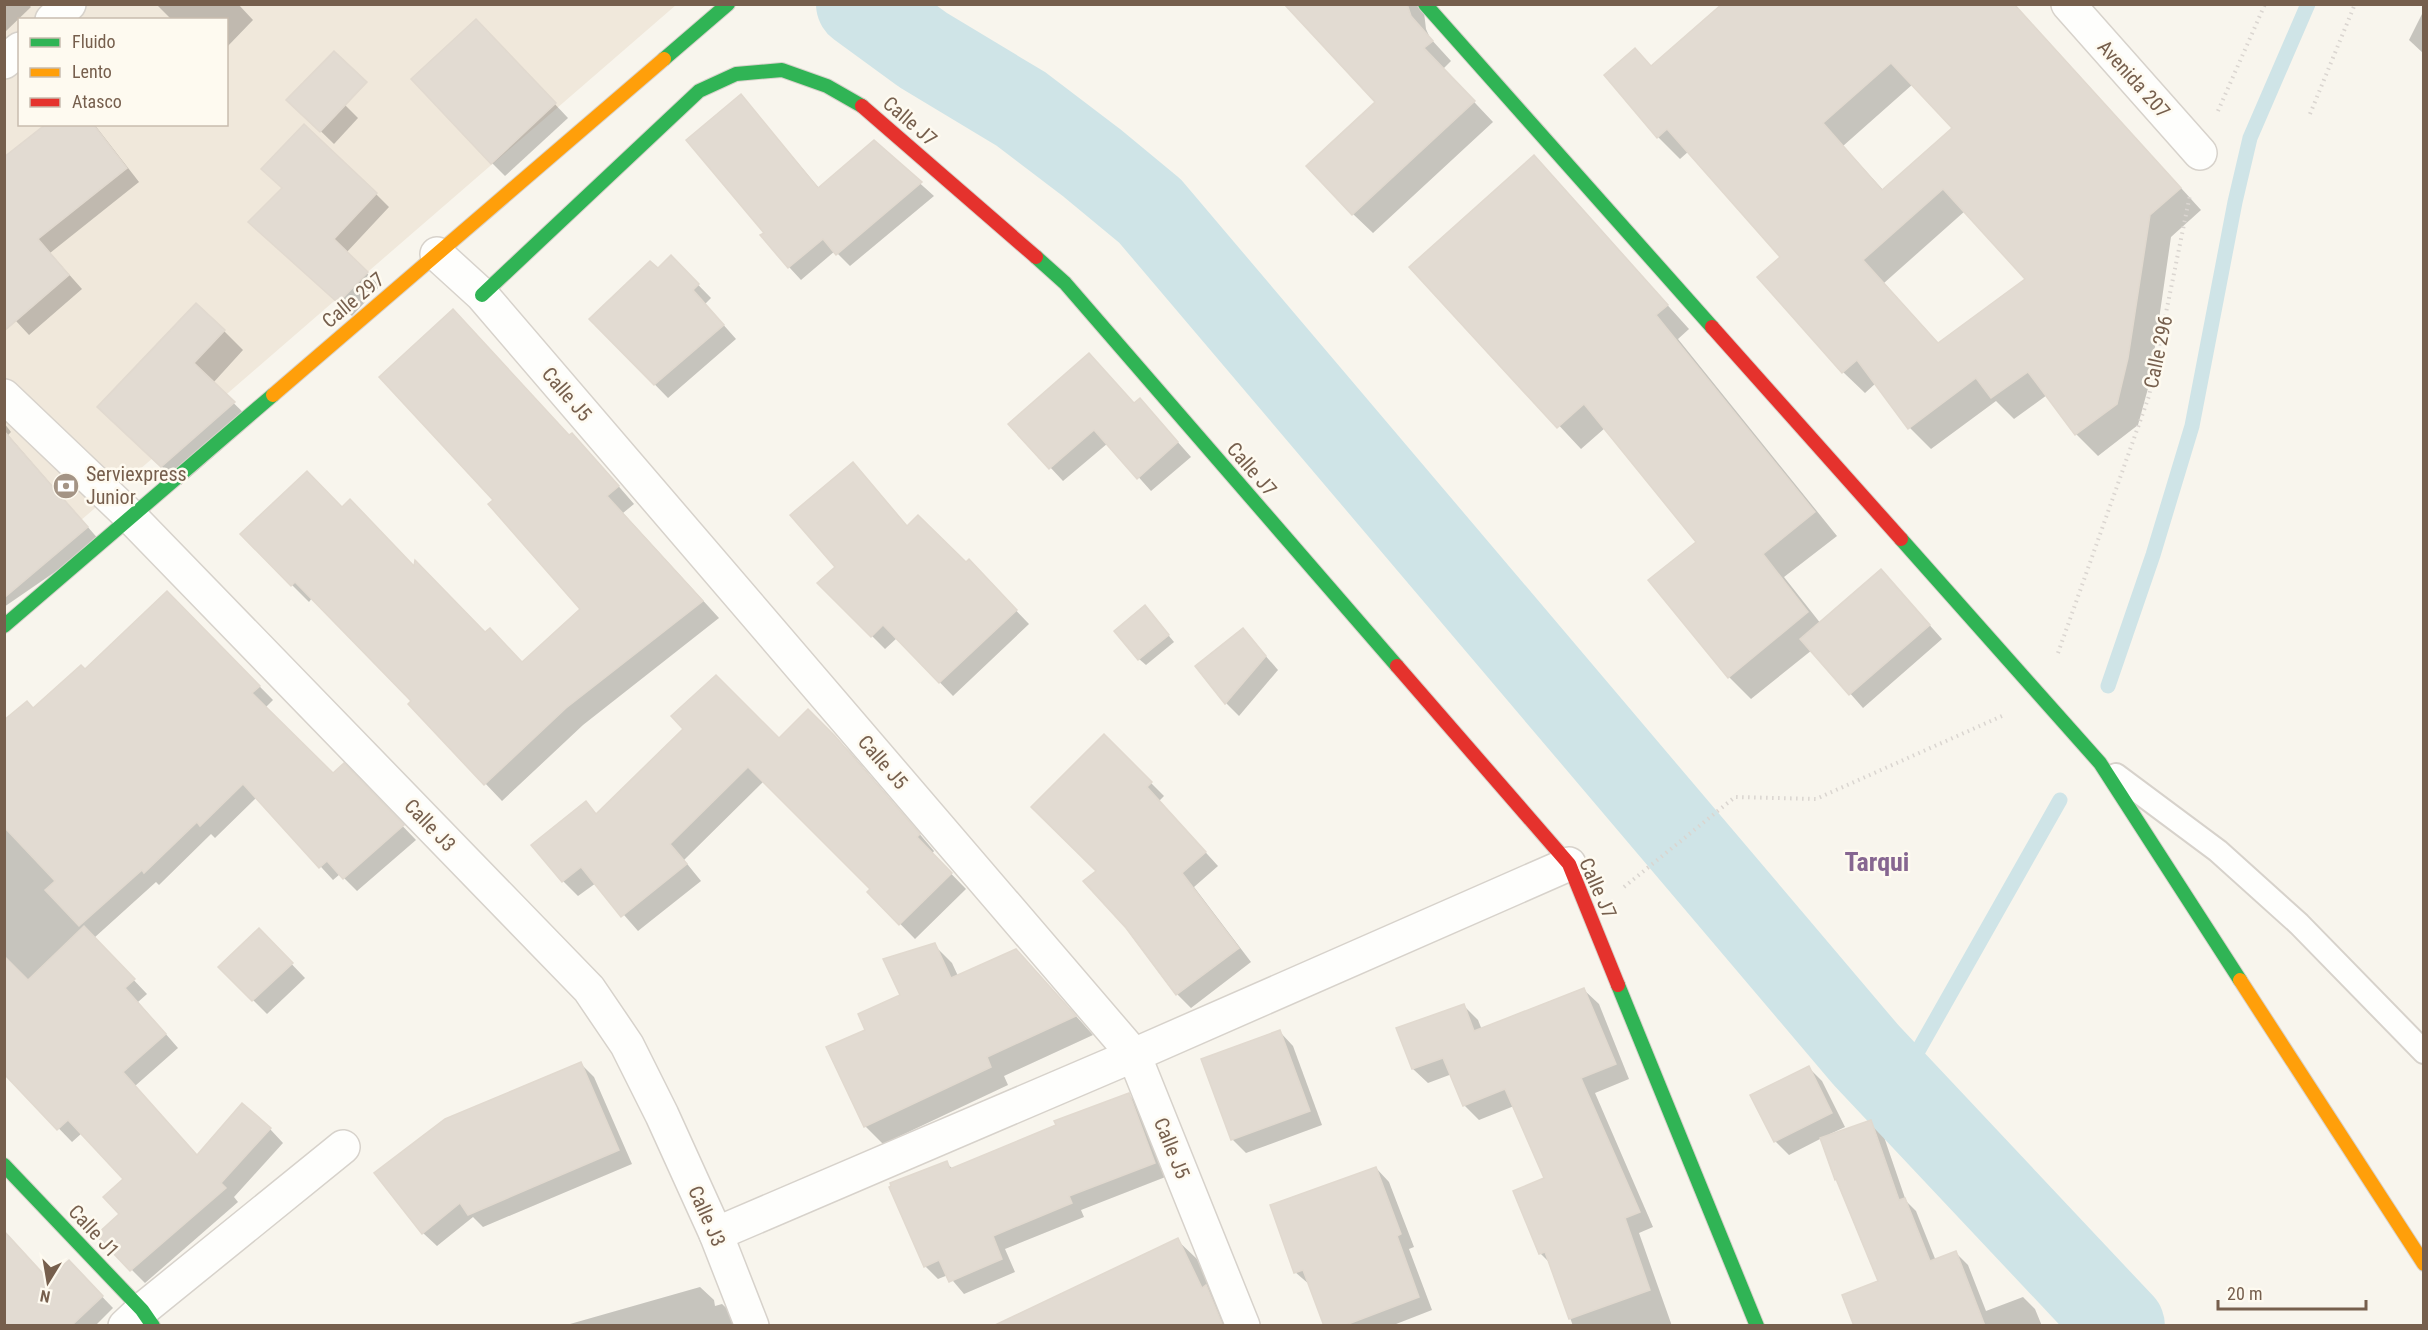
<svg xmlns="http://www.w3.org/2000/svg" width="2428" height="1330" viewBox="0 0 2428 1330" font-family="'Roboto Condensed',sans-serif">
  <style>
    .residential { fill: #f0e8db; fill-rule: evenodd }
    .shadow { fill: #0003; fill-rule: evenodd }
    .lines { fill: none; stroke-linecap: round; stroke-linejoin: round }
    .stream { stroke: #cfe4e7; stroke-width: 15 }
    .river { stroke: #cfe4e7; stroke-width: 88 }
    .building { fill: #e2dbd2; stroke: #e1d9cf; stroke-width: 1.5; fill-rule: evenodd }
    .lane-casing { stroke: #d7d2cb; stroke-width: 26 }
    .street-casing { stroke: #d7d2cb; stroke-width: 36 }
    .fast-casing { stroke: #d8d2cb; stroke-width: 16 }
    .slow-casing { stroke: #d8d2cb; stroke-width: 16 }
    .jam-casing { stroke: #d8d2cb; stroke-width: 16 }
    .path { stroke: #dad5d0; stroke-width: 4; stroke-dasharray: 1.5 4.5; stroke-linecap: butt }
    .lane { stroke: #fefefc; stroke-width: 22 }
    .street { stroke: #fefefc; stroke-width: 33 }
    .fast { stroke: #30b455; stroke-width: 14 }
    .slow { stroke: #ff9f0a; stroke-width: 14 }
    .jam { stroke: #e5322d; stroke-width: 14 }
    .labels { text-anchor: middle; stroke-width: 5; stroke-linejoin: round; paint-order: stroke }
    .street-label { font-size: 20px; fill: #765f4d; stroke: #fefaf0 }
    .poi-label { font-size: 20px; fill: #765f4d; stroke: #fefaf0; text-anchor: start }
    .district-label { font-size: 26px; font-weight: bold; fill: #866691; stroke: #fefaf0 }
  </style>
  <rect width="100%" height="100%" fill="#f8f5ed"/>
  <!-- residential -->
  <path class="residential" d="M5,5H676L5,586ZM20,20H226V124H20Z"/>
  <!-- shadow -->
  <g class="shadow">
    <path d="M4,4H28L31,7L4,33Z"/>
    <path d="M156,4H238L253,20L226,48V20H172Z"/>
    <path d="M1286,4H1423L1426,29L1430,38L1451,61L1443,69L1493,122L1373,233L1353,214L1377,102Z"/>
    <path d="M2014,4L2201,210L2171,237L2150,381L2138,425L2098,456L2076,434L2047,395L2014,419L1996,401L1931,449L1910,428L1876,383L1865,393L1843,372L1782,257L1689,151L1680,159L1658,137L1606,75L1635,50L1652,67ZM1913,84L1954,128L1884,191L1843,146ZM1965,211L2027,279L1939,344L1884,283Z"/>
    <path d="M2424,10V54L2409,40Z"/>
    <path d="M489,34L568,118L505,176L492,163Z"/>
    <path d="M741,96L819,188L874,142L934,196L850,266L835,251L801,280L789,267L766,233Z"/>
    <path d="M345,105L358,118L334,144L302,113Z"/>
    <path d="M48,124H94L139,182L50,253L82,289L29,335L4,308V156L6,158Z"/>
    <path d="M1534,157L1689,329L1678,339L1837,536L1784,577L1821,624L1894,585L1942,639L1863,708L1812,650L1751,699L1729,677L1698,542L1605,428L1581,449L1411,267Z"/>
    <path d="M376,194L389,207L346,253L380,286L352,316L264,235Z"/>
    <path d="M671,257L711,298L705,304L736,339L668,398L591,319L658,270Z"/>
    <path d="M224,331L243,350L213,383L253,422L181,485L119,426Z"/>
    <path d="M1135,405L1153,414L1191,457L1151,491L1108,443L1063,481L1010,424Z"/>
    <path d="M4,423L11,432L8,435L100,541L4,607Z"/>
    <path d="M589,452L634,504L623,513L719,618L583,725L502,801L410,704L413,701L312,598L309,602L292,585L342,509L416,569L485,634L523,664L583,609Z"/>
    <path d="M853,464L908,527L982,575L1029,624L953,696L897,638L885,649L819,583L837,567Z"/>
    <path d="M167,593L273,700L265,708L333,775L344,765L416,840L357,891L340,874L333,880L257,797L215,838L211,834L159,885L156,882L94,938L147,994L138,1002L178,1048L135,1086L198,1156L270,1129L283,1143L234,1197L238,1202L145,1283L132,1270L125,1179L82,1133L72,1142L4,1072V769L33,710L85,671Z"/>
    <path d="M1151,614L1174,642L1146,665L1139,659Z"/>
    <path d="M1243,630L1278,670L1239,716L1226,703Z"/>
    <path d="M808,711L851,753L934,851L932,854L966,889L915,939L869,892L872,889L764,781L684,860L701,881L638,931L596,883L578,896L563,881L586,803L597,815L779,740Z"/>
    <path d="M1104,736L1164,796L1159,801L1218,866L1194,887L1251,962L1191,1008L1177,994L1127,927L1098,871Z"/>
    <path d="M259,930L305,978L267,1014L220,967Z"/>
    <path d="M934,945L952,963L958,976L1034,969L1093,1035L1004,1076L1008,1085L883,1144L865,1126L902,996Z"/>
    <path d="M1584,990L1599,1004L1629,1079L1595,1093L1653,1227L1639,1233L1672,1326H1573L1551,1264L1540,1253L1546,1179L1514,1106L1479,1120L1464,1105L1452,1074L1428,1083L1413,1069L1463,1005L1478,1020L1482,1030Z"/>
    <path d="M1280,1032L1293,1046L1322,1125L1246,1153L1232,1139Z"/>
    <path d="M581,1064L594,1077L632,1164L483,1227L473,1217L437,1246L423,1233Z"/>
    <path d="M1809,1068L1822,1081L1845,1127L1830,1134V1136L1871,1122L1883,1134L1906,1201L1916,1211L1936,1261L1956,1253L1968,1265L1986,1311L2023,1297L2035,1309L2042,1326H1856L1880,1282L1839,1182L1836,1179L1822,1138L1789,1155L1775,1141Z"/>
    <path d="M1128,1094L1142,1108L1168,1176L1081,1210L1084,1217L1005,1249L1015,1272L964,1294L948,1275L938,1279L925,1266L946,1163L953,1169Z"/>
    <path d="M1376,1168L1389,1182L1414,1247L1409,1249L1432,1310L1391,1326H1325L1310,1285L1295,1272Z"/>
    <path d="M1177,1240L1197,1259L1214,1295L1233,1326H1025Z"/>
    <path d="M69,1262L113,1308L95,1326H4Z"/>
    <path d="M700,1287L714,1300L715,1306L722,1304L736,1317L739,1326H571L570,1324Z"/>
  </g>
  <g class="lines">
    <!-- stream -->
    <g class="stream">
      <path d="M2108,686L2153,555L2192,426L2235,202L2250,138L2308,4"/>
      <path d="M1897,1088L2060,800"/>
    </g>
    <!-- river -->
    <path class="river" d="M860,4L923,50L1021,109L1092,163L1150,211L1866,1055L2121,1326"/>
  </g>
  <!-- building -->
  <g class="building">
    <path d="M1284,4H1407L1411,16L1433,41L1424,48L1475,101L1352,215L1306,166L1375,102Z"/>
    <path d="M1722,4H2014L2181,188L2150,215L2128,358L2117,404L2075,435L2028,372L1991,398L1976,378L1908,429L1857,360L1842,373L1757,277L1780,257L1667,129L1657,138L1604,75L1635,48L1651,66ZM1891,63L1952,128L1882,190L1823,123ZM1943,189L2025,279L1938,343L1863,260Z"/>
    <path d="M476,19L556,103L491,164L411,79Z"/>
    <path d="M334,51L367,82L320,132L286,100Z"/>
    <path d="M741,94L818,188L874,140L922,182L836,255L823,239L788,268L760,235L764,233L686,140Z"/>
    <path d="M46,124H93L127,168L38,239L69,275L4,331V157Z"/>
    <path d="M304,124L377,193L334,239L368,272L338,303L248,222L282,188L261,169Z"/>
    <path d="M1534,155L1668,305L1656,315L1815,512L1763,554L1808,612L1728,678L1648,580L1696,542L1584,404L1557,428L1409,267Z"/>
    <path d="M671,255L699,284L693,290L724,325L654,385L589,319L650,261L658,268Z"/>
    <path d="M196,303L225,330L194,363L235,402L161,467L97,407Z"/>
    <path d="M453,309L569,435L572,433L619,486L607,496L703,601L566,708L484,785L408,704L411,701L295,582L291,586L240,534L307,471L342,507L350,499L414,566L415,560L485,632L490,628L522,662L580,609L488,504L493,500L379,377Z"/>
    <path d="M1089,353L1134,403L1140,398L1178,442L1137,479L1094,430L1049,469L1008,424Z"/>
    <path d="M4,431L88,527L4,598Z"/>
    <path d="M853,462L907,526L918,515L966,562L969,559L1017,610L939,683L883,625L871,637L817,583L835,567L790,515Z"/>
    <path d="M1881,569L1930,625L1849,695L1800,639Z"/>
    <path d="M167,591L260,686L252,693L333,773L344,763L404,825L343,879L327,861L319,868L243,784L200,826L197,822L144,873L142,870L79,926L45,890L55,881L4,827V720L27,701L33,708L81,665L85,669Z"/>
    <path d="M1145,605L1169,635L1138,660L1114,631Z"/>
    <path d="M1243,628L1266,656L1225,704L1195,666Z"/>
    <path d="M716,675L779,738L808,709L835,736L920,834L917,837L952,873L899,925L867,892L870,889L748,767L670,844L687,864L621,917L581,867L562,882L531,845L586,801L596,814L683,729L671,716Z"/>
    <path d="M1104,734L1152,782L1147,787L1206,852L1182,873L1239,948L1176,995L1126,928L1083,881L1096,871L1031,807Z"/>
    <path d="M84,926L135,979L125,988L166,1034L123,1072L197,1155L242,1103L271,1128L221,1183L226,1188L130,1271L96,1235L119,1214L103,1197L123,1179L68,1120L57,1130L4,1074V956L28,980Z"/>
    <path d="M259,928L293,963L252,1001L218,967Z"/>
    <path d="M935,943L951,978L1016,949L1076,1016L987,1057L991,1067L864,1127L826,1047L865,1030L858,1014L900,995L883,959Z"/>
    <path d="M1584,988L1616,1064L1581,1078L1640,1212L1625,1218L1650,1290L1569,1319L1545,1252L1539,1254L1513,1191L1544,1178L1505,1089L1463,1106L1443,1058L1412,1069L1396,1028L1464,1004L1474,1031Z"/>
    <path d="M1280,1030L1310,1111L1231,1140L1201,1059Z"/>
    <path d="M581,1062L619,1150L468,1215L460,1203L422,1234L374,1173L445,1119Z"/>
    <path d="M1809,1066L1832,1113L1774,1142L1750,1095Z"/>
    <path d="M1129,1093L1155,1163L1069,1196L1072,1203L993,1236L1002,1259L949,1282L939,1260L924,1267L889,1187L891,1186L890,1183L947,1161L950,1169L1056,1125L1054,1121Z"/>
    <path d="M1871,1120L1899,1200L1905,1198L1930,1261L1956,1251L1985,1326H1854L1842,1295L1878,1281L1836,1179L1835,1180L1820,1138Z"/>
    <path d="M1376,1167L1401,1234L1397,1236L1419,1297L1343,1326H1324L1303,1270L1294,1273L1270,1205Z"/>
    <path d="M4,1231L48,1279L69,1260L103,1296L71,1326H4Z"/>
    <path d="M1178,1238L1202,1288L1206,1285L1223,1326H993Z"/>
  </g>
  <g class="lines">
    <defs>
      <path id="lane" d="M2116,775L2218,851L2299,924L2424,1052"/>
      <g id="street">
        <path d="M2068,4L2200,153"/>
        <path d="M52,20L69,4"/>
        <path d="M4,62L20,49"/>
        <path d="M437,254L482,295L1134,1055L1243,1326"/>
        <path d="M4,396L130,516L589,989L627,1045L662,1115L716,1234L752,1326"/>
        <path d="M716,1234L1134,1055L1569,864"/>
        <path d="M125,1326L142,1310L343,1147"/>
      </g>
      <g id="fast">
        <path d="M1425,4L1712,327"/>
        <path d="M664,59L728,4"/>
        <path d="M1036,257L1065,283L1397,666"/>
        <path d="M482,295L699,91L736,74L782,70L827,86L862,106"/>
        <path d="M1901,539L2100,763L2240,980"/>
        <path d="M4,626L273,395"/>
        <path d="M1618,985L1757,1326"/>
        <path d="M4,1165L142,1310L153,1326"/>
      </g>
      <g id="slow">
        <path d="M273,395L664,59"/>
        <path d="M2240,980L2424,1264"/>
      </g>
      <g id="jam">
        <path d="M862,106L1036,257"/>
        <path d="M1712,327L1901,539"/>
        <path d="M1397,666L1569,864L1618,985"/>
      </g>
    </defs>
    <!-- lane casing -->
    <use href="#lane" class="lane-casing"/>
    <!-- street casing -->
    <use href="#street" class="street-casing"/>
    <!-- fast casing -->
    <use href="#fast" class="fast-casing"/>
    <!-- slow casing -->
    <use href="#slow" class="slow-casing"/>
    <!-- jam casing -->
    <use href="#jam" class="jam-casing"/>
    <!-- path -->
    <g class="path">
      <path d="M2218,111L2265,4"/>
      <path d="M2310,114L2355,4"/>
      <path d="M2058,653L2149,396L2190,195"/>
      <path d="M1624,887L1735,797L1816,799L2002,716"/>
    </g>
    <!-- lane -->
    <use href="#lane" class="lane"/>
    <!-- street -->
    <use href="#street" class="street"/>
    <!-- fast -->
    <use href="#fast" class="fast"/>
    <!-- slow -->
    <use href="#slow" class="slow"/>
    <!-- jam -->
    <use href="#jam" class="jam"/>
  </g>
  <!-- icons -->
  <defs>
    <symbol id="bank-disc" viewBox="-11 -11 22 22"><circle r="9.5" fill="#a49485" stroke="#fefaf0"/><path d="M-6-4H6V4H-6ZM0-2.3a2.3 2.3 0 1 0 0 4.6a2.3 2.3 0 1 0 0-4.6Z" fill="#fff"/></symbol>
  </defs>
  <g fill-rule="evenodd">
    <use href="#bank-disc" x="51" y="471" width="30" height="30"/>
  </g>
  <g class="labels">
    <!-- street labels -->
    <g class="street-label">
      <text transform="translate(2134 79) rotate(48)" y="7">Avenida 207</text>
      <text transform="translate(910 121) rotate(41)" y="7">Calle J7</text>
      <text transform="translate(353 300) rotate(-40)" y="7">Calle 297</text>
      <text transform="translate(2158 352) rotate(-78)" y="7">Calle 296</text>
      <text transform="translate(567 394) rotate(49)" y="7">Calle J5</text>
      <text transform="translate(1252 469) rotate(49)" y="7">Calle J7</text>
      <text transform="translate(883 762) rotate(49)" y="7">Calle J5</text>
      <text transform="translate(430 825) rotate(46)" y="7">Calle J3</text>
      <text transform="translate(1598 888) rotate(66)" y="7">Calle J7</text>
      <text transform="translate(1172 1148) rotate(68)" y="7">Calle J5</text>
      <text transform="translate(707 1216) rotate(66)" y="7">Calle J3</text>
      <text transform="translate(94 1231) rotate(47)" y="7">Calle J1</text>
    </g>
    <!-- poi labels -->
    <g class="poi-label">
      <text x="86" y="481">Serviexpress<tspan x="86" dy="23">Junior</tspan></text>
    </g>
    <!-- district labels -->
    <g class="district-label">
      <text x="1877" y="871">Tarqui</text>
    </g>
  </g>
  <!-- border -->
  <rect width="2428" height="1330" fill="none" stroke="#765f4d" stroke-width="12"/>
  <!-- legend -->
  <rect x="18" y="18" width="210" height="108" fill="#fefaf0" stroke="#c8bcaf" stroke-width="1.5"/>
  <rect x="30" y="38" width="30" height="9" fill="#30b455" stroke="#c8bcaf" stroke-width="1.5"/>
  <text x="72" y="48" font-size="18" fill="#765f4d">Fluido</text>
  <rect x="30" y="68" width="30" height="9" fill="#ff9f0a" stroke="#c8bcaf" stroke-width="1.5"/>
  <text x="72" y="78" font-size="18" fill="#765f4d">Lento</text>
  <rect x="30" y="98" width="30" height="9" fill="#e5322d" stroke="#c8bcaf" stroke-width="1.5"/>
  <text x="72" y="108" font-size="18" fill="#765f4d">Atasco</text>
  <!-- north arrow -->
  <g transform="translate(48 1282) rotate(191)" stroke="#fefaf0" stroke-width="4.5" paint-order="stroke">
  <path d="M0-4.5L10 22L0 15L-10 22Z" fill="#765f4d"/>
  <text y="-9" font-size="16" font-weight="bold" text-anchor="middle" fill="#765f4d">N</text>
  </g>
  <!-- scale -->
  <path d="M2218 1300v9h148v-9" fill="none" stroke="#765f4d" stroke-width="3"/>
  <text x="2227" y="1300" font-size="18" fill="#765f4d" stroke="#fefaf0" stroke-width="4.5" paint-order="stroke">20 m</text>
</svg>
